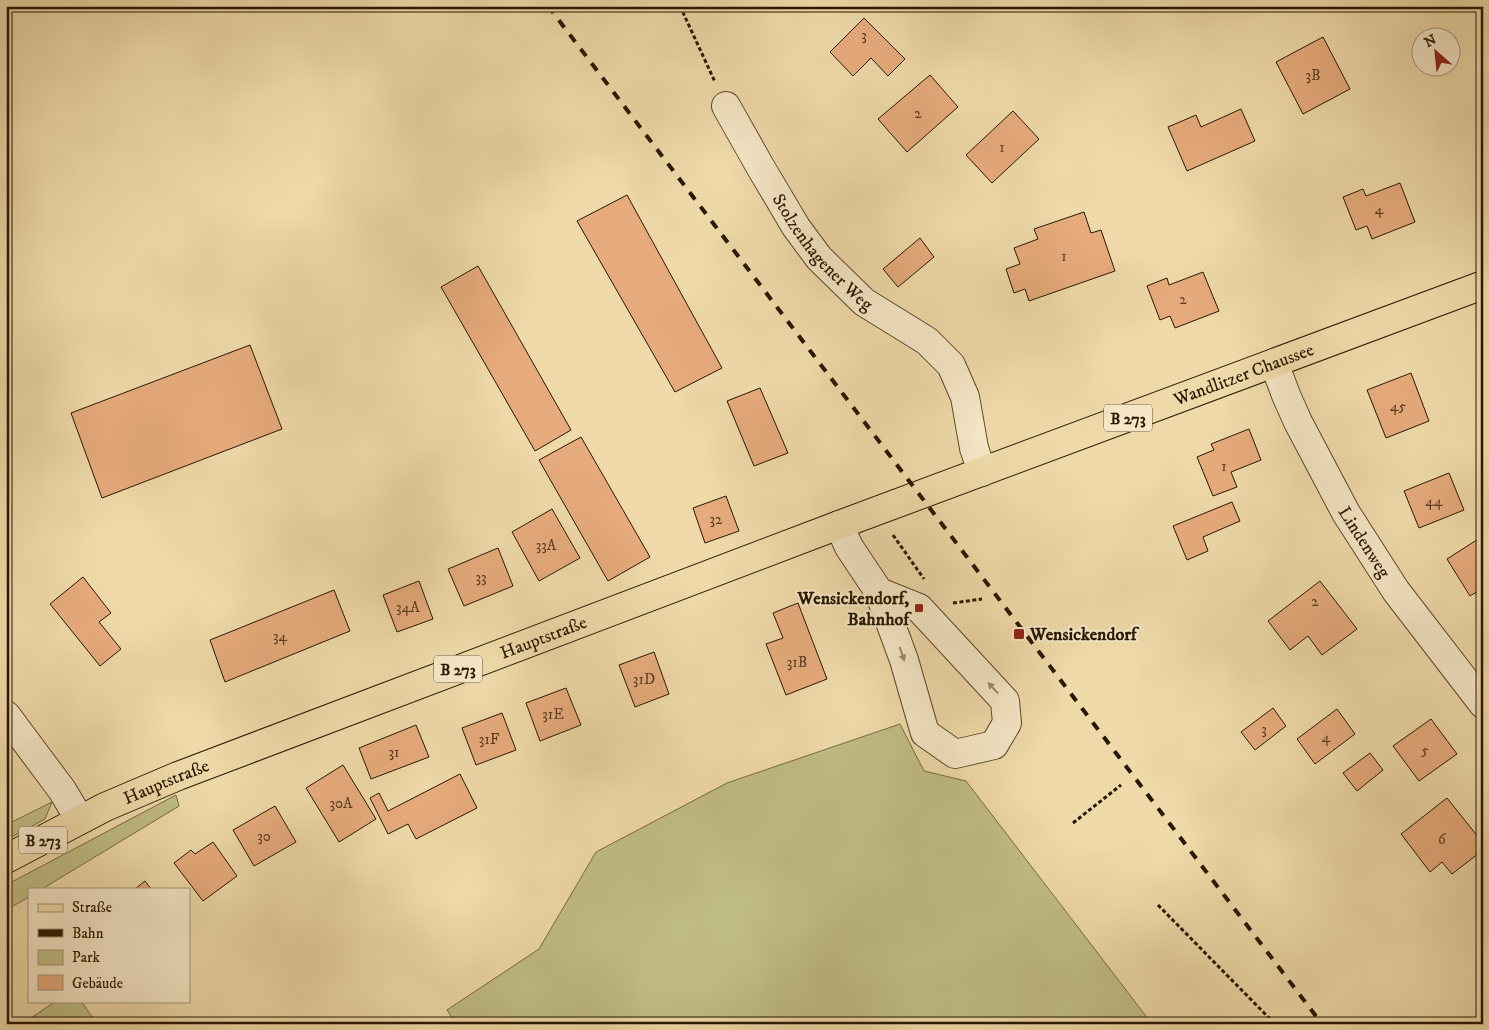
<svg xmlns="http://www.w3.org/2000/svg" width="1489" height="1030" viewBox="0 0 1489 1030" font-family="'IM FELL DW Pica',serif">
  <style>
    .green { fill: #c0bd83; stroke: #746a42 }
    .building { fill: #e6ab7c; stroke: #281700 }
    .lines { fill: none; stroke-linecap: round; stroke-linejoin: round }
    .minor-casing { stroke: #5a482a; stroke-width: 30 }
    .major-casing { stroke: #281700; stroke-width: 30 }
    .path { stroke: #281700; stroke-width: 3; stroke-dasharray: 4 2.5; stroke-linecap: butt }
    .minor { stroke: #f5e6c6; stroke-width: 28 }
    .major { stroke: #efd9a8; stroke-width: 28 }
    .rail { stroke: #281700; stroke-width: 4; stroke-dasharray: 9 9; stroke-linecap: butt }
    .oneway { fill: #99896d }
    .poi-dot { fill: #8f2418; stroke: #f5e6c6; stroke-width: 2 }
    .labels { text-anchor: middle; stroke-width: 4; stroke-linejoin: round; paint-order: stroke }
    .number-label { font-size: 15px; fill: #583c1f }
    .shield { fill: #f5e6c6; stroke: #66553b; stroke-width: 1 }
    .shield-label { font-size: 16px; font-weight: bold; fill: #281700 }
    .street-label { font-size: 18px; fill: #281700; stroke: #f5e6c6 }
    .poi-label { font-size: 18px; font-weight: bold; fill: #281700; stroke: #f5e6c6; text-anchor: end }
  </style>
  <rect width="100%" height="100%" fill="#efd9a8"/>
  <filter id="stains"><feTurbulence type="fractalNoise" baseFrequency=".004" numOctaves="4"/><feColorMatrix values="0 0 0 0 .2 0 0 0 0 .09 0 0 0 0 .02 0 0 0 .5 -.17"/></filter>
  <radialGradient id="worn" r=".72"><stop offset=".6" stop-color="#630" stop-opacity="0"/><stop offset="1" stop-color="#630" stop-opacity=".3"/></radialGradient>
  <!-- green -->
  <g class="green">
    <path d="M900,724L924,771L966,781L1152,1024H456L447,1010L539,949L596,852L727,783Z"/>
    <path d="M176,795L179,806L42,889H29V897L6,910V885Z"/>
    <path d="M52,802L45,819L6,840V825Z"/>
    <path d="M56,1001H81L97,1024H22Z"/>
  </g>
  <!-- building -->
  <g class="building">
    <path d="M864,18L905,59L888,76L871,58L853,76L830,52Z"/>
    <path d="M1323,37L1350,89L1303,114L1276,62Z"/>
    <path d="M930,75L958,107L907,152L878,119Z"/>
    <path d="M1483,81V95L1478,84Z"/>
    <path d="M1241,109L1255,141L1187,171L1168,127L1196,115L1201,127Z"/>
    <path d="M1013,111L1039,139L992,183L966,155Z"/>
    <path d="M1400,183L1415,222L1372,239L1367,226L1356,230L1343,197L1363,189L1366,196Z"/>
    <path d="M627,195L722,368L675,392L577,221Z"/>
    <path d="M1084,212L1091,233L1101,230L1115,271L1029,301L1025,289L1014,293L1006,269L1020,264L1014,248L1038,239L1034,229Z"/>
    <path d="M920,238L934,257L898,287L883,269Z"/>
    <path d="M478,266L571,430L535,451L441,287Z"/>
    <path d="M1203,272L1219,311L1175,328L1170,316L1160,320L1147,286L1167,278L1169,285Z"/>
    <path d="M250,345L282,429L102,498L71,413Z"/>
    <path d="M1411,373L1429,421L1386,438L1367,390Z"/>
    <path d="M760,388L788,453L754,466L727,401Z"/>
    <path d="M1249,429L1261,460L1231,472L1237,487L1213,496L1197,457L1214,450L1211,444Z"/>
    <path d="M581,437L650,557L608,581L539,460Z"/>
    <path d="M1449,473L1464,510L1419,528L1404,491Z"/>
    <path d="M726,496L739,531L705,543L693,508Z"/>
    <path d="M1232,502L1240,521L1203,537L1208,551L1187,560L1173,526Z"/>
    <path d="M552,509L580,558L539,581L512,532Z"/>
    <path d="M1483,536V588L1470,596L1447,559Z"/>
    <path d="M498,548L513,586L464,606L448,569Z"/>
    <path d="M83,577L111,613L99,622L121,649L100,666L50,604Z"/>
    <path d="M419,581L433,619L397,632L383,595Z"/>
    <path d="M1320,581L1357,629L1322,655L1308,636L1290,650L1268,621Z"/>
    <path d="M334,590L350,631L225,682L210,640Z"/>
    <path d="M798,603L827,679L786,695L766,644L783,638L773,613Z"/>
    <path d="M654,652L669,694L635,707L619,665Z"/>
    <path d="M566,688L581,725L540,741L526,703Z"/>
    <path d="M1273,708L1286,726L1255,750L1241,732Z"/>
    <path d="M1337,709L1355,734L1315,764L1297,739Z"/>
    <path d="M502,713L516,750L476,765L462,728Z"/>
    <path d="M1431,719L1457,754L1419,781L1393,746Z"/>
    <path d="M416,725L429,757L371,779L359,748Z"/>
    <path d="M1370,753L1383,770L1357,791L1343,773Z"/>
    <path d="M343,765L376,819L339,842L306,788Z"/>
    <path d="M460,774L477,808L416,839L408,824L388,834L370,798L379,793L388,811Z"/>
    <path d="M1447,798L1483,843V850L1452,874L1442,862L1430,872L1401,834Z"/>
    <path d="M275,806L296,842L254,866L233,830Z"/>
    <path d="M213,842L237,876L203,901L174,863L191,850L195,854Z"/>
    <path d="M145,881L151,889H135Z"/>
  </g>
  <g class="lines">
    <defs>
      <g id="minor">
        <path id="s1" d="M726,106L761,168L796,227L819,258L864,302L927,341L951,365L965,397L974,448L982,472"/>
        <path id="s2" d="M1274,363L1286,395L1298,422L1346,513L1396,591L1483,704"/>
        <path d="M839,525L849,547L879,592L904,660L925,733L955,754L994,745L1007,723L1005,701L919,608L879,592"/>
        <path d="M6,715L62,790L80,820"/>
      </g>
      <g id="major">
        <path id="s3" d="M6,859L105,807L178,776L839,525L1483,285"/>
      </g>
    </defs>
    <!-- minor casing -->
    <use href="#minor" class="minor-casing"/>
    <!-- major casing -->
    <use href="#major" class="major-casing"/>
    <!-- path -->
    <g class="path">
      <path d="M680,6L715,82"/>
      <path d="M893,535L924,579"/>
      <path d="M953,603L982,599"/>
      <path d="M1073,823L1121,785"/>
      <path d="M1158,905L1275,1024"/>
    </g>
    <!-- minor -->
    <use href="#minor" class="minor"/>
    <!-- major -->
    <use href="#major" class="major"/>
    <!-- rail -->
    <path class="rail" d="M548,6L1322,1024"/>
  </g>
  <!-- one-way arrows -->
  <defs><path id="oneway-solid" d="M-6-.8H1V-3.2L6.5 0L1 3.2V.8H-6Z" transform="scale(1.25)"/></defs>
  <g class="oneway">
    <use href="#oneway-solid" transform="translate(902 654) rotate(71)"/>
    <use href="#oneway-solid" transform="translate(993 688) rotate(-133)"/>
  </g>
  <!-- markers -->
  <g class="poi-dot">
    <rect x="914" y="603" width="10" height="10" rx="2.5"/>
    <rect x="1013" y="628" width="12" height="12" rx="2.5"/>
  </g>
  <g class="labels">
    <!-- number labels -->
    <g class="number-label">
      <text x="864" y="40">3</text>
      <text x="1313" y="80">3B</text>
      <text x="918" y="118">2</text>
      <text x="1002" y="152">1</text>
      <text x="1379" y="214">4</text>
      <text x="1064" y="261">1</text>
      <text x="1183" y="304">2</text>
      <text x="1398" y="411">45</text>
      <text x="1224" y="471">1</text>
      <text x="1434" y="506">44</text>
      <text x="716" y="524">32</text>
      <text x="546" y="550">33A</text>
      <text x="481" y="582">33</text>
      <text x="1315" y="606">2</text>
      <text x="408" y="612">34A</text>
      <text x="280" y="641">34</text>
      <text x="797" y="667">31B</text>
      <text x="644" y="684">31D</text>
      <text x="553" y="719">31E</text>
      <text x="1264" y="734">3</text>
      <text x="1326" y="742">4</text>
      <text x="489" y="744">31F</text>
      <text x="1425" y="755">5</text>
      <text x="394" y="757">31</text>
      <text x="341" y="808">30A</text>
      <text x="264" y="841">30</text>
      <text x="1442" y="844">6</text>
    </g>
    <!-- shield labels -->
    <g class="shield">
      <rect x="1104" y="404.5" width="48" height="27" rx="4"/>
      <rect x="434" y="655.5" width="48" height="27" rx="4"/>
      <rect x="19" y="826.5" width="48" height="27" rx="4"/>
    </g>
    <g class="shield-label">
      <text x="1128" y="424">B 273</text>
      <text x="458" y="675">B 273</text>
      <text x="43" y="846">B 273</text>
    </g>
    <!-- street labels -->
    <g class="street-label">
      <text dy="6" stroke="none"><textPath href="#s1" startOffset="176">Stolzenhagener Weg</textPath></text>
      <text dy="6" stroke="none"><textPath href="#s3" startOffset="1330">Wandlitzer Chaussee</textPath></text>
      <text dy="6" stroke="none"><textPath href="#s2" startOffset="201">Lindenweg</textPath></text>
      <text dy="6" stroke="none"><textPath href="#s3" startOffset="582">Hauptstraße</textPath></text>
      <text dy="6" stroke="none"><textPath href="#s3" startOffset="178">Hauptstraße</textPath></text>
    </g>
    <!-- poi labels -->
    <g class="poi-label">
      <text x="909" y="604">Wensickendorf,<tspan x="909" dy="21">Bahnhof</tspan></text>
      <text x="1030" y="640" text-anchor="start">Wensickendorf</text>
    </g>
  </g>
  <!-- margin -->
  <rect width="1489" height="1030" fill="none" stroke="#efd9a8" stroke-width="25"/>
  <rect x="8" y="8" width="1474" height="1015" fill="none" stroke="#281700" stroke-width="2.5"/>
  <rect x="12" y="12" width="1464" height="1005" fill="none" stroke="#281700"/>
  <!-- legend -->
  <rect x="28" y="888" width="162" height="115" fill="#f5e6c6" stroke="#a39377"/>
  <rect x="38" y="904" width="25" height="8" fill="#efd9a8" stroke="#a39377"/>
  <text x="72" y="912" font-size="15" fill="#281700">Straße</text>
  <rect x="38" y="929" width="25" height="8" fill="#281700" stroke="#a39377"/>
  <text x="72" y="938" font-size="15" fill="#281700">Bahn</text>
  <rect x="38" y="950" width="25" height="15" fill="#c0bd83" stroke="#a39377"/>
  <text x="72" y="962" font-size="15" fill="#281700">Park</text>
  <rect x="38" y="975" width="25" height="15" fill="#e6ab7c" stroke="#a39377"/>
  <text x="72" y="988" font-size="15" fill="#281700">Gebäude</text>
  <!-- north arrow -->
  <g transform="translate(1436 52) rotate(333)"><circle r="24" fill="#f5e6c6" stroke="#a39377"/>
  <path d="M0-4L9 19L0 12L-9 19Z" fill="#8f2418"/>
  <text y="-8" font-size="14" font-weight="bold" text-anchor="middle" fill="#281700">N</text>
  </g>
  <rect width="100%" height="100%" filter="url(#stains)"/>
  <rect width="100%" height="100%" fill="url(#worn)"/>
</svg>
